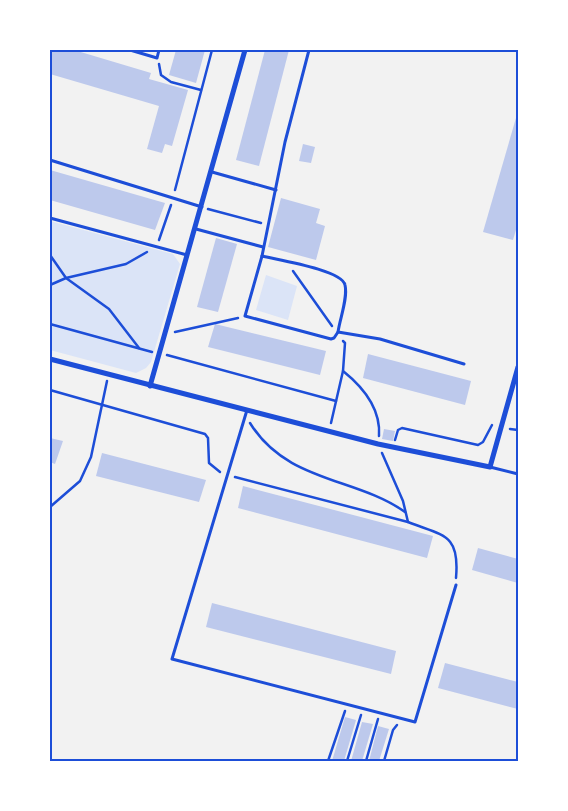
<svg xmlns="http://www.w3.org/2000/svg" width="568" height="811" viewBox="0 0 568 811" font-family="'Noto Sans',sans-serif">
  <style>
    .green { fill: #dbe4f7 }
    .building { fill: #bdc9ec }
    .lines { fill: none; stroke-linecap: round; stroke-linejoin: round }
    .path { stroke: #1d4ed8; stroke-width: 2.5 }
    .service { stroke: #1d4ed8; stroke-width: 3 }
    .minor { stroke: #1d4ed8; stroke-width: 5 }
    .neatline { fill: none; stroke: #1d4ed8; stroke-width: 2 }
  </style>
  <rect width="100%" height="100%" fill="#f2f2f2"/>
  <!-- green -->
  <g class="green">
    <path d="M50,221L173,254L180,264L151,362L146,368L136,373L50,350Z"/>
    <path d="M266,275L297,286L288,320L256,310Z"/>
  </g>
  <!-- building -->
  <g class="building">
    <path d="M50,50H74L151,73L149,79L188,90L172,146L165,144L162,153L147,149L159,106L50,74Z"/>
    <path d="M176,50H205L196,83L169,75Z"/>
    <path d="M265,50H289L259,166L236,160Z"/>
    <path d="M518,111V223L513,240L483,232Z"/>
    <path d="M303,144L315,147L311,163L299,161Z"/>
    <path d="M50,170L165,203L155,230L50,200Z"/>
    <path d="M281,198L320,209L316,223L325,226L316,260L268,247Z"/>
    <path d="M216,238L237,244L218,312L197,307Z"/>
    <path d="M215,324L326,351L320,375L208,347Z"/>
    <path d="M368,354L471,381L465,405L363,378Z"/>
    <path d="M384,429L395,431L393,441L382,439Z"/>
    <path d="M50,438L63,441L55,464L50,462Z"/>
    <path d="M102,453L206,480L199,502L96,476Z"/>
    <path d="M243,486L433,536L427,558L238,508Z"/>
    <path d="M478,548L518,559V583L472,570Z"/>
    <path d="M212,603L396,651L391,674L206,627Z"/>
    <path d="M445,663L518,682V709L438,688Z"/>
    <path d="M345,717L356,720L344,761H332Z"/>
    <path d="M362,722L373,724L362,761H351Z"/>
    <path d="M378,726L389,729L379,761H369Z"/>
  </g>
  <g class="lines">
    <!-- path -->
    <g class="path">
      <path d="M159,64L161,75L171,82L201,90"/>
      <path d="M175,190L212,50"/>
      <path d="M208,209L261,223"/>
      <path d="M159,240L171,205"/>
      <path d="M50,255L66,278L109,309L139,348"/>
      <path d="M293,271L332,326"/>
      <path d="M50,285L66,278L126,264L147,252"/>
      <path d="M50,324L152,352"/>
      <path d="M175,332L238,318"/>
      <path d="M343,341L345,343L343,371C363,387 381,409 379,436"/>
      <path d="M167,355L336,401"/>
      <path d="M50,390L205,434L208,438L209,463L220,472"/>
      <path d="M250,423C287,483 356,477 405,512"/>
      <path d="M331,423L343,371"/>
      <path d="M510,429L518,430"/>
      <path d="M395,440L398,430L402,428L478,445L483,442L492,425"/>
      <path d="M382,453L403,501L408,522C443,536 460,533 456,578"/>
      <path d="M235,477L408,522"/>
      <path d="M50,507L80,481L91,457L107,381"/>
      <path d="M328,761L345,711"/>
      <path d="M347,761L361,715"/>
      <path d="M366,761L378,719"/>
      <path d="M384,761L393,730L397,725"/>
    </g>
    <!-- service -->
    <g class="service">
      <path d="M130,50L157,58L159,50"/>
      <path d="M309,50L285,142L262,256L245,316L331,339L334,338L338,332L380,339L464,364"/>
      <path d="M50,160L202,207"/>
      <path d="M212,172L276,190"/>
      <path d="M50,218L187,255"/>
      <path d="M196,229L263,247"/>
      <path d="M262,256C278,260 342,270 345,285C348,298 340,318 338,332"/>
      <path d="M247,410L172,659L415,722L456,585"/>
      <path d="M490,467L518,474"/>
    </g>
    <!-- minor -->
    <g class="minor">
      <path d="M50,359L378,444L490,467L518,367"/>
      <path d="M150,386L245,50"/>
    </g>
  </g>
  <!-- border -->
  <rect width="568" height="811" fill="none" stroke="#ffffff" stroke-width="102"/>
  <rect x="51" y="51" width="466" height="709" class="neatline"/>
</svg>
